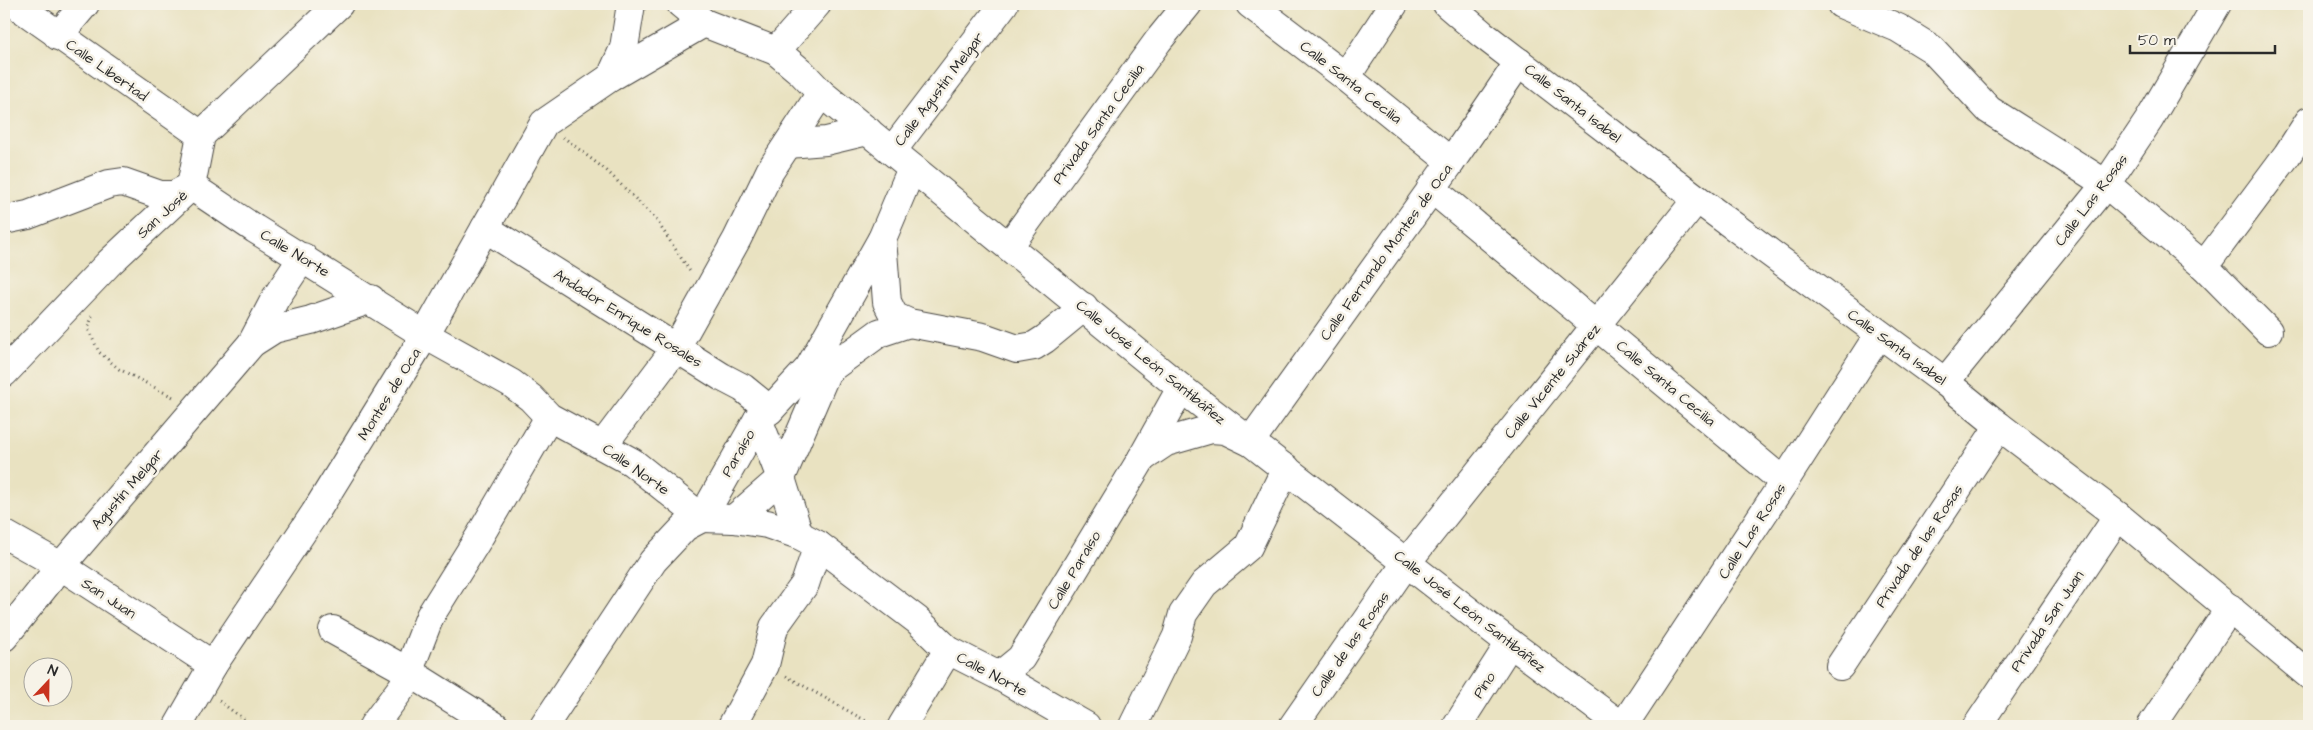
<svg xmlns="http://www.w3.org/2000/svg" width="2313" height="730" viewBox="0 0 2313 730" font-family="'Architects Daughter',sans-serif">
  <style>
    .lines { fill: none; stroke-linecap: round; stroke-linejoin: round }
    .minor-casing { stroke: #484642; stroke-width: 30 }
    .path { stroke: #484642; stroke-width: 3; stroke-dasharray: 1 4; stroke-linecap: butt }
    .minor { stroke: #fff; stroke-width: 28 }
    .labels { text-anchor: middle; stroke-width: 5; stroke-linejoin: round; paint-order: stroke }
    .street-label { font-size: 15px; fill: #2b2b2b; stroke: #f7f3e8 }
  </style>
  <rect width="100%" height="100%" fill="#f7f3e8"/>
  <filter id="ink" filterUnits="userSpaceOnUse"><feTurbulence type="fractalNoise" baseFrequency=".02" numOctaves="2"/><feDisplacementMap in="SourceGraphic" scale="10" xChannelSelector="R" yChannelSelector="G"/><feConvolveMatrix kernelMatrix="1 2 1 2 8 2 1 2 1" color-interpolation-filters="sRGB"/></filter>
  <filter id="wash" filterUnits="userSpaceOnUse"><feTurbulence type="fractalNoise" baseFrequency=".0096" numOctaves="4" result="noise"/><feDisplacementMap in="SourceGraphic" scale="20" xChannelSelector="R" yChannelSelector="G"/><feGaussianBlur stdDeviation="1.12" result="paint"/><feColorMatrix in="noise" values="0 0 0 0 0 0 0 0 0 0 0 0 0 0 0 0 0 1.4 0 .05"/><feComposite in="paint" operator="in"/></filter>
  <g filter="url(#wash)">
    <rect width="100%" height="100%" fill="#e9e2c1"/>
  </g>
  <g filter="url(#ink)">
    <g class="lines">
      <defs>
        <g id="minor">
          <path d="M15,4L201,135"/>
          <path d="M681,4L704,23L776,51L801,72L821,93L1181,388L1510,643L1622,726"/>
          <path d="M1250,4L1346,77L1451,162"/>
          <path d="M1447,4L1482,34L1697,199L1945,382L1999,426L2118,516L2309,675"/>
          <path d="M1841,4L1898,28L1932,49L1989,110L2106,184L2204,266L2268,331"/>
          <path d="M58,36L85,4"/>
          <path d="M776,51L817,4"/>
          <path d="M611,77L624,48L631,4"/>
          <path d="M1346,77L1394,4"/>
          <path d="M788,144L826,141L868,131"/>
          <path d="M892,151L1004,4"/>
          <path d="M191,186L255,229L425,335L511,383L531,398L549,417L632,462L702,518L734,519L767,524L799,535L818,545L917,620L948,650L999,676L1086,726"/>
          <path d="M1431,188L1784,482"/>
          <path d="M4,220L28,215L109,184L123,182L160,195H174L191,186"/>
          <path d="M485,228L722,377L743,388L770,410"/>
          <path d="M882,239L887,302L894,316L909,323L983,337L1017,349L1034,346L1045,339L1084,307"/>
          <path d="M1009,246L1158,41L1188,4"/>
          <path d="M2204,266L2287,155L2309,121"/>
          <path d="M252,343L274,329L311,320L371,299"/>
          <path d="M827,371L879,333L909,323"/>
          <path d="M4,373L109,263L191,186L201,135L339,4"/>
          <path d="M1945,382L2106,184L2149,120L2217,4"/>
          <path d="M758,419L781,478L799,535"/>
          <path d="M603,445L676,348L737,239L770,171L821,93"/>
          <path d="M1142,458L1166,442L1211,429L1225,430L1250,442L1451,162L1519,62"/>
          <path d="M734,519L781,478L827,371L825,347"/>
          <path d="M4,534L61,566L213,665"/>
          <path d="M333,630L409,672L495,726"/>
          <path d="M4,637L61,566L252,343L275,299L303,257"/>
          <path d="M1840,666L1999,426"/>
          <path d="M999,676L1021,658L1142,458L1181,388"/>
          <path d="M178,726L213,665L315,513L425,335L544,123L611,77L704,23"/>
          <path d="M373,726L403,686L430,616L478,539L549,417"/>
          <path d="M544,726L653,561L685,527L702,518L758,419L770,410L809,368L882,239L912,168"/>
          <path d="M732,726L765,665L774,627L805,584L818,545"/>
          <path d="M902,726L948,650"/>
          <path d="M1133,726L1177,636L1183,614L1204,584L1248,547L1286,468"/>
          <path d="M1293,726L1407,562L1697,199"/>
          <path d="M1457,726L1510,643"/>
          <path d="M1623,726L1784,482L1879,334"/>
          <path d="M1977,726L2118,516"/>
          <path d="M2151,726L2230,608"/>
        </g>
      </defs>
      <!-- minor casing -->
      <use href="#minor" class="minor-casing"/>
      <!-- path -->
      <g class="path">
        <path d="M563,137L607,171L655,218L691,273"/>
        <path d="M92,316L88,329L99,352L119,369L175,398"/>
        <path d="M4,323L10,336"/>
        <path d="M786,676L875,726"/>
        <path d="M219,701L253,726"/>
      </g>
      <!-- minor -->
      <use href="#minor" class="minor"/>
    </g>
  </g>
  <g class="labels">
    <!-- street labels -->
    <g class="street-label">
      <text transform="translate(107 70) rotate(35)" y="5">Calle Libertad</text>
      <text transform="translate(1351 82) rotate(38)" y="5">Calle Santa Cecilia</text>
      <text transform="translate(939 89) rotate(-53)" y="5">Calle Agustín Melgar</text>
      <text transform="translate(1573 103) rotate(38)" y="5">Calle Santa Isabel</text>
      <text transform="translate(1098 124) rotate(-54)" y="5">Privada Santa Cecilia</text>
      <text transform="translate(2091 200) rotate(-53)" y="5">Calle Las Rosas</text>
      <text transform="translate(162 214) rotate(-43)" y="5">San José</text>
      <text transform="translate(1386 252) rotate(-54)" y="5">Calle Fernando Montes de Oca</text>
      <text transform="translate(295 253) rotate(31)" y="5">Calle Norte</text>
      <text transform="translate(628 318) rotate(32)" y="5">Andador Enrique Rosales</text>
      <text transform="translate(1897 347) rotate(36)" y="5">Calle Santa Isabel</text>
      <text transform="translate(1151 362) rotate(39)" y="5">Calle José León Santibáñez</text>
      <text transform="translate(1552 381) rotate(-51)" y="5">Calle Vicente Suárez</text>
      <text transform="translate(1666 383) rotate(40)" y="5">Calle Santa Cecilia</text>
      <text transform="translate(389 394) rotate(-58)" y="5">Montes de Oca</text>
      <text transform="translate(738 453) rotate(-60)" y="5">Paraíso</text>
      <text transform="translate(636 469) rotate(35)" y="5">Calle Norte</text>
      <text transform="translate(127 489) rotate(-49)" y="5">Agustín Melgar</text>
      <text transform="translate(1752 531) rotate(-57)" y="5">Calle Las Rosas</text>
      <text transform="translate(1919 546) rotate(-56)" y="5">Privada de las Rosas</text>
      <text transform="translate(1074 570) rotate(-59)" y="5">Calle Paraíso</text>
      <text transform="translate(109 598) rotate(33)" y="5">San Juan</text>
      <text transform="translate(1470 611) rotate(38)" y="5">Calle José León Santibáñez</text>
      <text transform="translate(2047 621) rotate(-56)" y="5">Privada San Juan</text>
      <text transform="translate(1350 644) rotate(-55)" y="5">Calle de las Rosas</text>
      <text transform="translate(992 674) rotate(28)" y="5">Calle Norte</text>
      <text transform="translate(1484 685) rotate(-57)" y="5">Pino</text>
    </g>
  </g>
  <!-- margin -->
  <rect width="2313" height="730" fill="none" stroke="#f7f3e8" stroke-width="20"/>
  <!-- north arrow -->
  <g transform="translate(48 682) rotate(22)"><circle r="24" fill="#f7f3e8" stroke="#a5a39c"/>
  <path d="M0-4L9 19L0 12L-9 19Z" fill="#c8321e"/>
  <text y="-8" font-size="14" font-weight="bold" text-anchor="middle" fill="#2b2b2b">N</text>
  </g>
  <!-- scale -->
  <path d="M2130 45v8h145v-8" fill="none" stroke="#2b2b2b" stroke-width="2.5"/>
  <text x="2138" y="45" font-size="15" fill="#2b2b2b" stroke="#f7f3e8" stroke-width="4" paint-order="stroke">50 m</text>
</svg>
